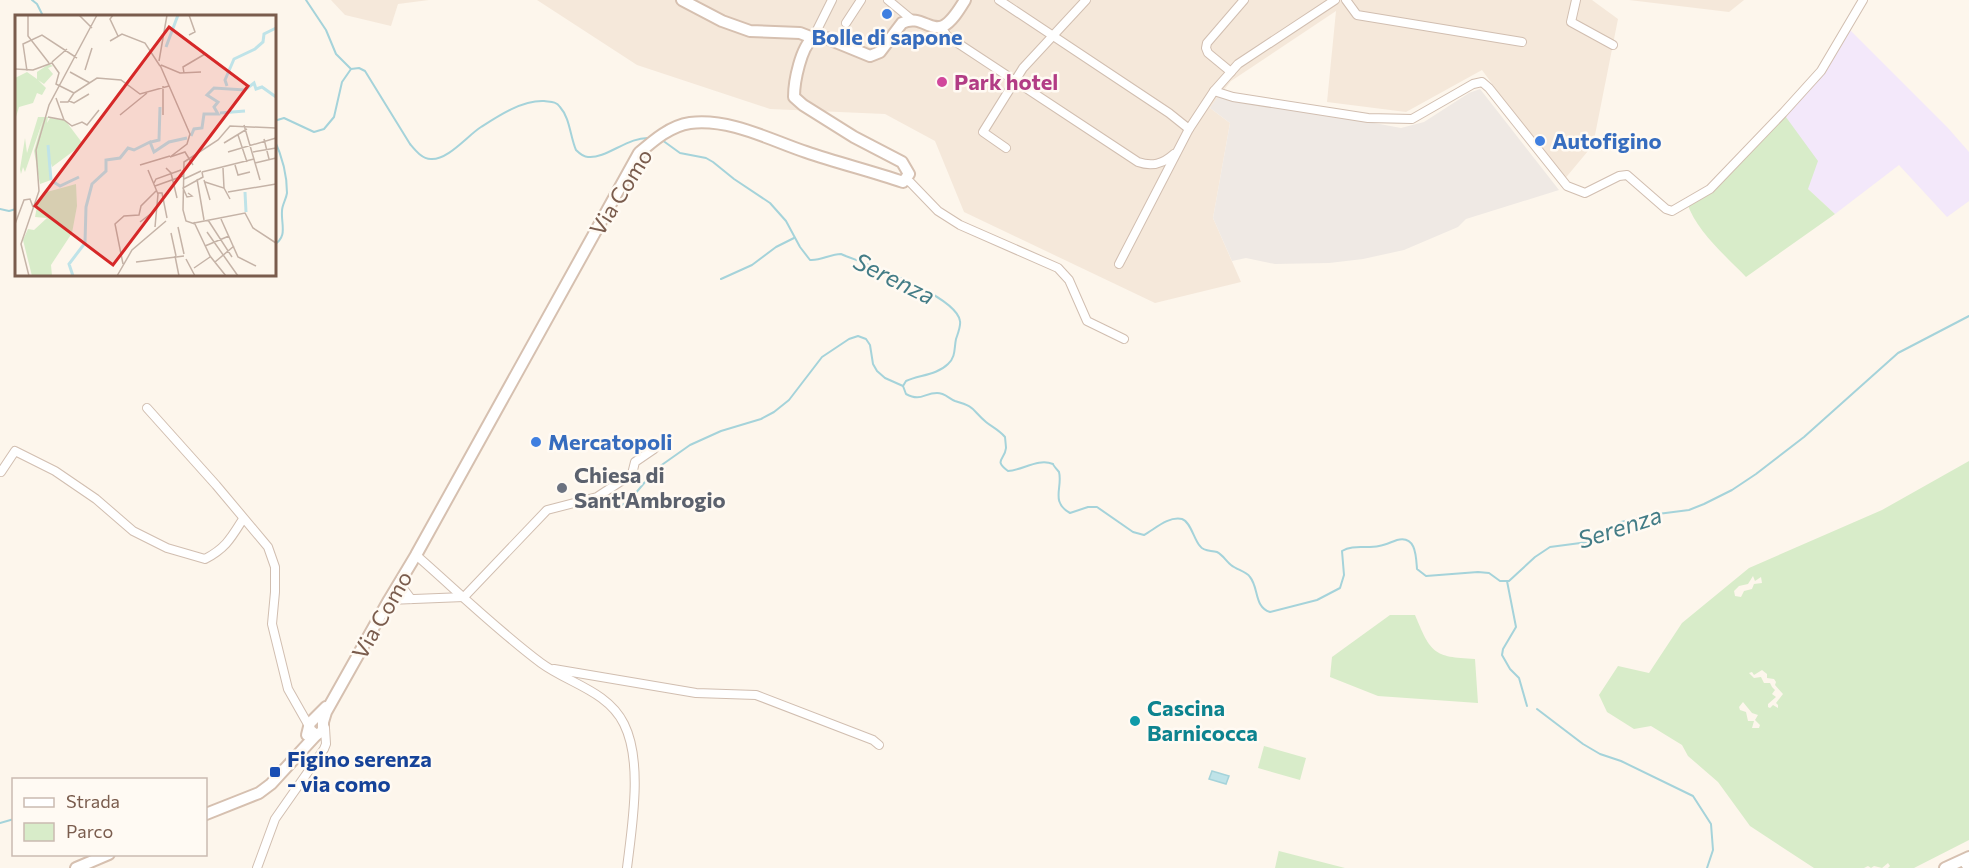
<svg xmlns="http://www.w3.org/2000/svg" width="1969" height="868" viewBox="0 0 1969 868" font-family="Commissioner,sans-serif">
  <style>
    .residential { fill: #f5e8da }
    .industrial { fill: #efe9e4 }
    .education { fill: #f3e8fa }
    .green { fill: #d8ecc9; fill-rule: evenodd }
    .water { fill: #bfe3e8; stroke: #a5d3da; stroke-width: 1.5 }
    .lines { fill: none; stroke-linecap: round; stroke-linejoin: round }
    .stream { stroke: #a5d3da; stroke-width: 2 }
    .street-casing { stroke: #d1beb0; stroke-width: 10 }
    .secondary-casing { stroke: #d6c0b0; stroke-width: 14 }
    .street { stroke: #fff; stroke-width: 8 }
    .secondary { stroke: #fff; stroke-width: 10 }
    .shop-dot { fill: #3f7fe0; stroke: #fffaf3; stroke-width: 2 }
    .hotel-dot { fill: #d1479c; stroke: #fffaf3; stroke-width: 2 }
    .worship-dot { fill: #6b7280; stroke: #fffaf3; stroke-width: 2 }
    .culture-dot { fill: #0f9aa8; stroke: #fffaf3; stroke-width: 2 }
    .transit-dot { fill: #1a4fb4; stroke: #fffaf3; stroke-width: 2 }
    .labels { text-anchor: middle; stroke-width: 5; stroke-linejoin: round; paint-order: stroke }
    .shop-label { font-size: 22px; font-weight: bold; fill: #366cbe; stroke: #fffaf3; text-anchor: start }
    .hotel-label { font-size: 22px; font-weight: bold; fill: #b23c85; stroke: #fffaf3; text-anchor: start }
    .street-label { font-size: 22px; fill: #7a5c4d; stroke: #fffaf3 }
    .worship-label { font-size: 22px; font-weight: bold; fill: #5b616d; stroke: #fffaf3; text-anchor: start }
    .culture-label { font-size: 22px; font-weight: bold; fill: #0d838f; stroke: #fffaf3; text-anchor: start }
    .transit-label { font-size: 22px; font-weight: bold; fill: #164399; stroke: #fffaf3; text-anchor: start }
    .water-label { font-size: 24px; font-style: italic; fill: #437c86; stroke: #fffaf3 }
    .inset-river { fill: none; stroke: #bfe3e8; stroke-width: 3 }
    .inset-road { fill: none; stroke: #c5b3a7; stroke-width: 1.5 }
    .view { fill: #d62828; fill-opacity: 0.15; stroke: #d62828; stroke-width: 3 }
    .inset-edge { fill: none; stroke: #7a5c4d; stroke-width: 3 }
  </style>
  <rect width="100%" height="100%" fill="#fdf6ec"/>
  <!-- residential -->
  <g class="residential">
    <path d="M331,0H429L398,4L391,26L345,15Z"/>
    <path d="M537,0H1592L1618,19L1593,145L1563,181L1482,70L1406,112L1327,102L1336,11L1231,81L1210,108L1230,123L1213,218L1241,282L1155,303L964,212L935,141L885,114L770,109L637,65Z"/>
    <path d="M1629,0H1744L1729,12Z"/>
  </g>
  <!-- industrial -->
  <path class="industrial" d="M1480,89L1559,190L1466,219L1458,227L1404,250L1363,259L1329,263L1275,264L1246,258L1232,261L1213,218L1230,123L1210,108L1220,94L1401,128L1424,122L1469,93Z"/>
  <!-- education -->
  <path class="education" d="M1847,27L1948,128L1969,152V201L1947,217L1899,165L1835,214L1808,189L1783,113L1821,71Z"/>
  <!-- green -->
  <g class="green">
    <path d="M1783,113L1818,161L1808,189L1835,214L1746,277C1725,255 1697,232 1687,203L1710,189Z"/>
    <path d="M1969,461V840L1914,868H1888L1890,866L1888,863L1882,868L1874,866L1871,868L1868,866L1864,868H1814L1750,826L1718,782L1688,756L1682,745L1651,726L1634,729L1607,712L1599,695L1618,666L1649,673L1682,623L1749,568L1882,510ZM1753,576L1755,581L1761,577L1762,583L1754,584L1752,589L1744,591L1741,597L1735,596L1734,591L1739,586L1748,584ZM1762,670L1767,674V678L1774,679L1776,682L1775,685L1783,694L1776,703L1778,705V708L1773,705L1770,708L1768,707V704L1776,697L1772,694L1775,690L1772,687L1770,683H1764L1761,677L1754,678L1749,673L1752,672L1754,675ZM1743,702L1752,713L1758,715L1755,720L1760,725L1759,728H1752L1754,721H1748L1746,712L1740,710L1739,707Z"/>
    <path d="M1390,615H1415C1431,653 1433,657 1475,659L1478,703L1378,696L1330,677L1332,657Z"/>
    <path d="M1264,746L1306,758L1300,780L1258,768Z"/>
    <path d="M1279,850V851L1345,868H1275Z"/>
  </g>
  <!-- water -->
  <path class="water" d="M1212,771L1229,776L1226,784L1209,779Z"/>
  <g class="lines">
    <!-- stream -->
    <g class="stream">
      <path d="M32,0L37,4L43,16"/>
      <path d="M306,0L326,30L336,54L351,69"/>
      <path d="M274,121L284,118L314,132L324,129L334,117L342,82L351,69L359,68L365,71L410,144C415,150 422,159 431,159C448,160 467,136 481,127C498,116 522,100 544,101C550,102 556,101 560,107C570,118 570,136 576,150C579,153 584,157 588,157C606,159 629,136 650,138"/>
      <path d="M274,139C282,156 287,175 287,193C286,200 282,205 282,211C281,225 288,236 274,245"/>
      <path d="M662,140L680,153L706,158L713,162L734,179L770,203L786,221L800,247L810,260C821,261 830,254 841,254C865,264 956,295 960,321C961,326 958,333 956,339C954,348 956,357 948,364C937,375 919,375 906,381L903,386L906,394C921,402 924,393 937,393C945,393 948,398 955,401C976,407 971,409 986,422C992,427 999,430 1005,437C1005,437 1006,447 1006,448C1005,460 993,460 1008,471C1023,470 1038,458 1053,464C1053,465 1059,472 1059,472C1063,487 1050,502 1070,513L1088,507H1097L1133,532L1144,535C1155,529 1168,516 1182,519C1191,522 1194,540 1200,546C1204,552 1211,550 1217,552C1223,555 1226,561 1231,565C1237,570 1246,571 1250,577C1259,588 1254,607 1270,612L1317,600L1340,588L1344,575L1342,551C1353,544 1366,549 1379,546C1385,545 1391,542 1397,540C1416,535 1416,556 1417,569L1426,576L1478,572L1489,573L1500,581H1509L1535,557L1550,547L1588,542L1621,522L1650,515L1689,510L1704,504L1732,490L1756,474L1804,437L1898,353L1969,316"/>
      <path d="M0,209L9,211L16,209"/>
      <path d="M721,279L752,265L776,247L794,238"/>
      <path d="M609,508L622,505L629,501L656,469L690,445L721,431L761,419L774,412L789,400L822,357L849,339L858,336L866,339L870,345L873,364L877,371L885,378L903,386"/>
      <path d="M1507,581L1516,627L1503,649L1502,655L1510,669L1519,678L1527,706"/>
      <path d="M1537,709L1583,744L1600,754L1621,761L1693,796L1711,824L1713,850L1707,868"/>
      <path d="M0,823L14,819"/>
    </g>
    <defs>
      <g id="street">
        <path d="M888,0L911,19"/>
        <path d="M999,0L1169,113L1189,129"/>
        <path d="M1346,0L1357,15L1522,42"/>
        <path d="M1576,0L1571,22L1613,45"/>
        <path d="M846,23L861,0"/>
        <path d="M941,27L947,36L1138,162C1152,167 1163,164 1174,154"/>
        <path d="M813,38L832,0"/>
        <path d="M1231,72L1208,53L1206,48L1207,43L1244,0"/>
        <path d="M1214,91L1233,97L1368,118L1412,119L1473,84L1482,82L1489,88L1567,186L1585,193L1619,176L1627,175L1666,209L1672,211L1710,189L1783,113L1821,71L1863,0"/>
        <path d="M1006,148L983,132L1023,68L1086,0"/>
        <path d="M905,180L910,182L938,211L960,225L1058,268L1069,280L1087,321L1124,339"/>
        <path d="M1119,264L1189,129L1214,91L1238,64L1335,0"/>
        <path d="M147,408L216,485L268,547L275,567V592L272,624L288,689L309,726"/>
        <path d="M1,472L15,451L55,471L96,499L133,531L167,548L205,559C226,548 231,538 243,519"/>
        <path d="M416,555C457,591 497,630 541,663C568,683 608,691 624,724C643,762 632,826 627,868"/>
        <path d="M399,583L411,599"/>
        <path d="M389,600L464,597L547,510L597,497L632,474L635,462L654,449"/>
        <path d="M554,669L696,693L756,695L873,740L879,745"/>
        <path d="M1962,860L1968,868"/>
        <path d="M257,868L275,819L324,749L326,744L325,728"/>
      </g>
      <g id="secondary">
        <path d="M682,0L722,21L750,31L800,33L813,38H826L870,56L880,52L902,23C920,14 930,32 943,26C952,22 960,8 965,0"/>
        <path d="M309,729L316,735L323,731V722L326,712L389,600L416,555L639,153C654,140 670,126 690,123C730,118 770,140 806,152C838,163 871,171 903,182L909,174L902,162L854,137L803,105L794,97C794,81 801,47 813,38"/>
        <path d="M307,735L310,723L326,707"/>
        <path d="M206,814L259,793L271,784L316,735"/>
        <path d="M76,868L109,854"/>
        <path d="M1945,868L1969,857"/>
      </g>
    </defs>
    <!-- street casing -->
    <use href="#street" class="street-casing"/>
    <!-- secondary casing -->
    <use href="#secondary" class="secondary-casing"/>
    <!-- street -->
    <use href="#street" class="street"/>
    <!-- secondary -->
    <use href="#secondary" class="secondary"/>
  </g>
  <!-- markers -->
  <g class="shop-dot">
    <circle cx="887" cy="14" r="6"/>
    <circle cx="1540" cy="141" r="6"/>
    <circle cx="536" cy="442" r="6"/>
  </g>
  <circle class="hotel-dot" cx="942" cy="82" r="6"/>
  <circle class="worship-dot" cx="562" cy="488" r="6"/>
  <circle class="culture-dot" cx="1135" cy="721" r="6"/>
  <rect class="transit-dot" x="269" y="766" width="12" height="12" rx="3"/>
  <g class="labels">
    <!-- shop labels -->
    <g class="shop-label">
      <text x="887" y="45" text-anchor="middle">Bolle di sapone</text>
      <text x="1552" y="149">Autofigino</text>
      <text x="548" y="450">Mercatopoli</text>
    </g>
    <!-- hotel labels -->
    <g class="hotel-label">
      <text x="954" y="90">Park hotel</text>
    </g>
    <!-- street labels -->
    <g class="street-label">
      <text transform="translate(621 192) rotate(-58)" y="8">Via Como</text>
      <text transform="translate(382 615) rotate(-60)" y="8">Via Como</text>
    </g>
    <!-- worship labels -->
    <g class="worship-label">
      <text x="574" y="483">Chiesa di<tspan x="574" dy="25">Sant'Ambrogio</tspan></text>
    </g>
    <!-- culture labels -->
    <g class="culture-label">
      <text x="1147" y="716">Cascina<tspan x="1147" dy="25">Barnicocca</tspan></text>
    </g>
    <!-- transit labels -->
    <g class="transit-label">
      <text x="287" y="767">Figino serenza<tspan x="287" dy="25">- via como</tspan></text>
    </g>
    <!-- water labels -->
    <g class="water-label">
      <text transform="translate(894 279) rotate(26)" y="8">Serenza</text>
      <text transform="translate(1620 528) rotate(-18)" y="8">Serenza</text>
    </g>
  </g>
  <!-- overview -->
  <g transform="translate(15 15)">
    <rect width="261" height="261" fill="#fdf6ec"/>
    <path d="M34,49L38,51L33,53L38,59L29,69L23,65L31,73L27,80L22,78L18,88L4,92L0,105V63L12,57L22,64V57ZM23,102H33L32,108L35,103L50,105L68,129L37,152L33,138L36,165L25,169L19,136L28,105L10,157L8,152L6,159L5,154L10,123L12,138ZM61,169L62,191L57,218L36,250L37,261H17L8,225L13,214L19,215L32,203L20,202L23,186L28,178Z" fill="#d8ecc9"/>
    <path class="inset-river" d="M151,32L163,0M212,71L210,65L219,44L240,34L248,27L249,19L261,13M205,98L230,96M176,121L179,114L187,113L189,99H203L199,92L203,87L192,80L199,73L230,75L239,68L241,74L247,72L261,82M136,127L144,125L145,92M33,130L36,165M37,166L45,171L64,162M230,177L231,197M58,261L54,249L70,228L71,192L77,169L91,156V145L105,143L113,133L119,135L135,127L139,137L154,127L172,123"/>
    <path class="inset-road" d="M13,0V21L34,48M64,0L77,13M98,0L95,4L103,21M174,0L180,17L174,20M95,26L107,19L130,28L145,51M144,46L152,0M37,47L52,34M145,50L175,119L172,129L155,142L170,137L178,150M146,50L165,58L186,57M0,54L18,55L37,48L44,58L41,69L59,78M70,55L77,33M12,56L8,29L27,20L62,43M55,57L75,68M169,58L168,52L190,39M59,78L82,63L106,65L125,79L154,71M41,83L49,105M54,86L59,88L74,79M45,87H53L59,78M105,100L132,78M148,100V71M33,102L49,105L57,111L67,107L72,110L84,95M229,110L245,165M223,120L232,147M249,124L254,144M209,128L232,114M213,137L261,123M238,137L261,133M240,148L261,143M125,150L155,141M220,150L223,160L235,157M151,153L156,158L162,183M208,153L209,173M133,155L143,179L140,212M187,157L239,144M169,164L186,156M182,164L189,205M189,165L195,185M190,167L209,173L215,184M139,168L141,164L166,155M140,171L168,161M213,177L261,169M142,178H147L152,203M173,178L177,181L172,182L168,173L188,162L187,157M206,204L223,242L241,251M193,205L217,242M125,207L142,194M179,207L195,241L211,261M179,208L230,198L238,213L261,228M0,209L9,185L15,184L18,192M180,209L171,206L168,195L169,147L203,125L215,111L261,113M163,212L169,239M192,217L223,261M156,218L161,241M190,231L214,221M160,241L164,261M171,244L180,261M121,247L169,241M200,247L219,231M108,249L100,209L109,201L124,200L126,191L142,175M179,253L195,242M14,261L6,229L24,176L21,135L34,90L82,0M102,261L117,235L151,206"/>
    <path class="view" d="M154,12L233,71L98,250L20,191Z"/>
    <rect width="261" height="261" class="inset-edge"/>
  </g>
  <!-- legend -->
  <rect x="12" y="778" width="195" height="78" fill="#fffaf3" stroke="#cabbb1" stroke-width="1.5"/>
  <rect x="24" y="798" width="30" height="9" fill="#ffffff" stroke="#cabbb1" stroke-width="1.5"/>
  <text x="66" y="808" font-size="18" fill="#7a5c4d">Strada</text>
  <rect x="24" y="823" width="30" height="18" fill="#d8ecc9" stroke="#cabbb1" stroke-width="1.5"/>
  <text x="66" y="838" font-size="18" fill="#7a5c4d">Parco</text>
</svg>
